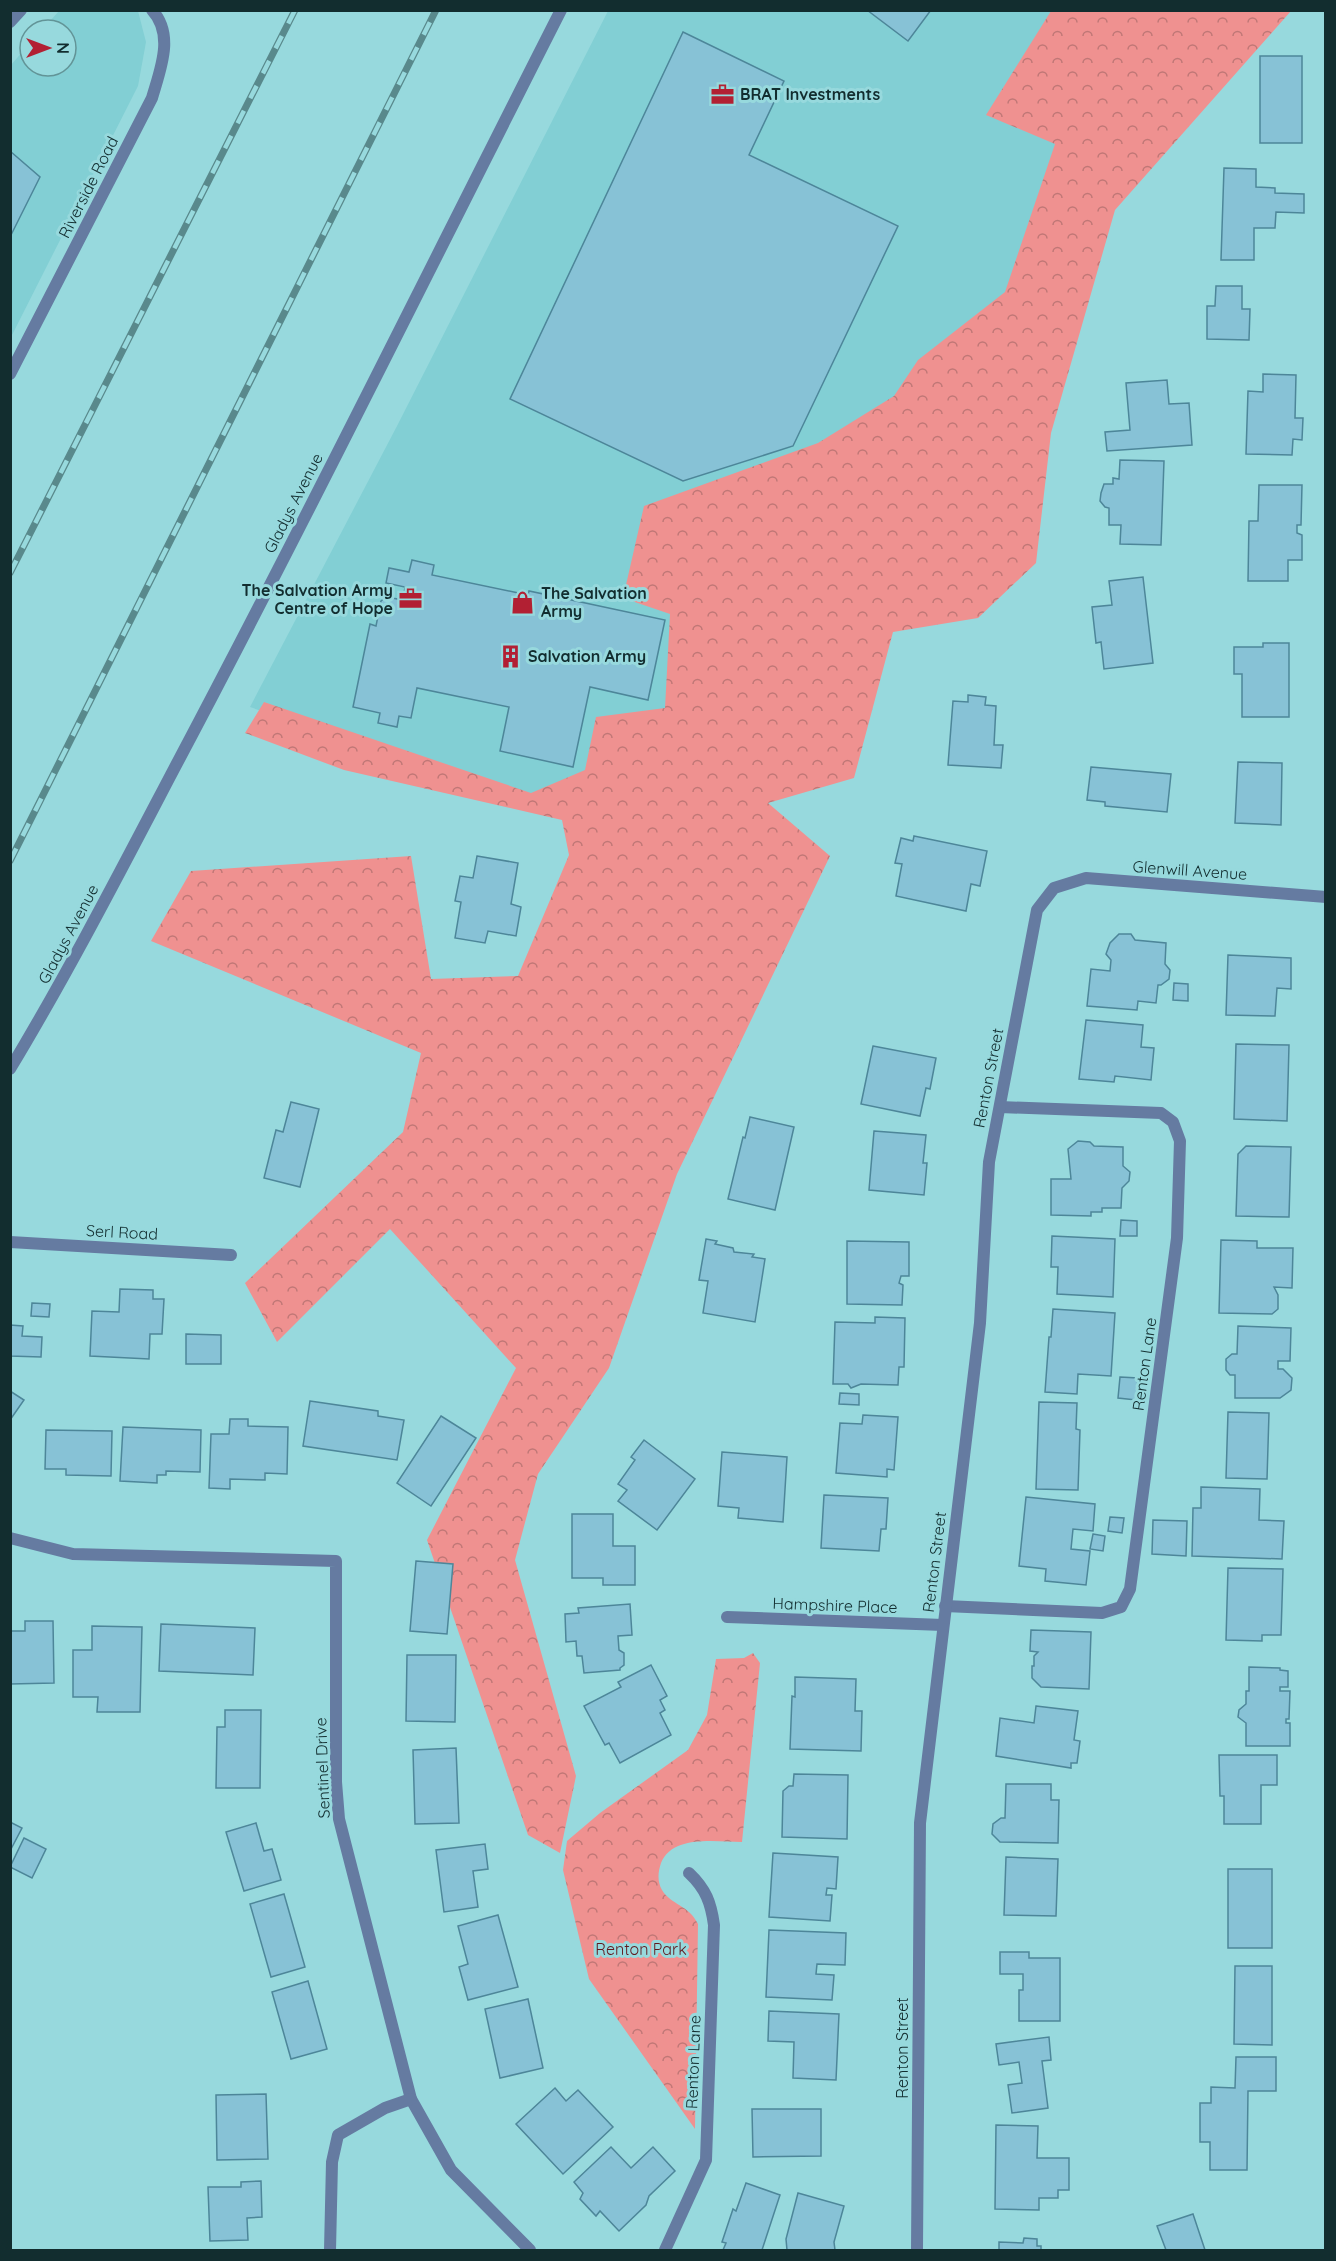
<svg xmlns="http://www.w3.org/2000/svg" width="1336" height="2261" viewBox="0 0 1336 2261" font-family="Quicksand,sans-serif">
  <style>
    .built { fill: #82cfd4 }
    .forest { fill: url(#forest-crowns) }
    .building { fill: #87c2d6; stroke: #4d8699; stroke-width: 1.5 }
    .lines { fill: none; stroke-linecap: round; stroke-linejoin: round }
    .service { stroke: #657ba1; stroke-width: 12 }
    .minor { stroke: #657ba1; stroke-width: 12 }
    .tertiary { stroke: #657ba1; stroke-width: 12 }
    .rail-casing { stroke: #59898c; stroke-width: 7 }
    .rail { stroke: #97d9dd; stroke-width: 4.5; stroke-dasharray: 14; stroke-linecap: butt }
    .labels { text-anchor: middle; stroke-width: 6; stroke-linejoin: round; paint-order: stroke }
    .poi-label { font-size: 16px; font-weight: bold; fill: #122d2f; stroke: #97d9dd; text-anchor: start }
    .street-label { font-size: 16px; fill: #122d2f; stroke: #97d9dd }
    .park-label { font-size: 16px; fill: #60181d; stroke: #97d9dd }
  </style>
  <defs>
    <pattern id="forest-crowns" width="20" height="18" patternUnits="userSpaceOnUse" patternTransform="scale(1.5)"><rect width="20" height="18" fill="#ef9190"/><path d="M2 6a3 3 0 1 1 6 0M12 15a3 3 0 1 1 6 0" fill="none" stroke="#c07776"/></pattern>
  </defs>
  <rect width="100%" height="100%" fill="#97d9dd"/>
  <!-- built -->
  <g class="built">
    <path d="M59,11H138L146,42L138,86L11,337V65L30,43V66H66V30H42Z"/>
    <path d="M608,11H1221L707,773L550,811L250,707L397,426Z"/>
  </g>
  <!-- forest -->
  <g class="forest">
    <path d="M1051,11H1291L1115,210L1051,433L1036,563L978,618L893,632L854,778L768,803L830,856L677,1174L609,1368L538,1474L515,1560L576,1776L560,1853L528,1835L427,1540L516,1368L390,1229L277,1342L245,1283L403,1132L421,1053L151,941L191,871L411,856L431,979L518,976L569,855L562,820L344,770L245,733L264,702L531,793L585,770L596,717L665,708L670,614L623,598L644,506L818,443L894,396L918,360L1005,292L1055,144L986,115Z"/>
    <path d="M753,1653L760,1663L742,1842C717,1842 673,1834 661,1863C658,1872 657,1881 662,1890C671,1905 689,1905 698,1924L695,2129L589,1979L563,1870L567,1841L600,1813L688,1750L707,1715L716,1659L744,1658Z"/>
  </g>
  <!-- building -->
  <g class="building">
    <path d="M867,10H931L908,41Z"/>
    <path d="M683,32L784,81L749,155L898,226L793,446L683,481L510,399Z"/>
    <rect x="1260" y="56" width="42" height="87"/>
    <path d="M10,151L40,177L10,237Z"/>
    <path d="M1224,168L1256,169V187L1275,188V193L1304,194V213L1276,212L1275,228H1254V260H1221Z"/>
    <path d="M1216,286H1242V309H1250L1249,340L1207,339V306H1215Z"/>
    <path d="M1263,374L1296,375L1295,418H1303L1302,440L1293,439L1292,455L1246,454L1248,391L1263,392Z"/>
    <path d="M1167,380L1169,404L1189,403L1192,445L1107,451L1105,432L1130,430L1126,383Z"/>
    <path d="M1120,460L1164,461L1161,545L1120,544L1121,525H1109V508L1105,507L1100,501L1101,493L1104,484H1113V478L1119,479Z"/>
    <path d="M1259,485H1302L1301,525H1297V533L1302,535V560H1288V581H1248L1249,521H1258Z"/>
    <path d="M412,560L434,565L432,575L528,595L529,591L665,620L648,700L590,687L573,767L500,751L509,707L417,688L411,718L399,716L397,727L378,723L380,713L353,707L370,624L376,626L381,601L387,597L403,600L405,587L386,583L389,568L409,572Z"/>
    <path d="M1143,577L1153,663L1104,669L1101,642L1096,643L1092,607L1112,605L1109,581Z"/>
    <path d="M1263,643H1289V717H1242V674H1234V647H1263Z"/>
    <path d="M968,695L986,697L985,705L996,706L994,745H1003L1001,768L948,765L953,701L968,702Z"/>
    <path d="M1238,762L1282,763L1281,825L1235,823Z"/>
    <path d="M1091,767L1171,774L1167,812L1105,806V802L1087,800Z"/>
    <path d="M914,836L987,851L980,886L971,884L966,911L896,896L902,864L895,863L901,838L913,841Z"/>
    <path d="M477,856L518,863L511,904L521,907L516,936L488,931L485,943L455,938L461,902L455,901L460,876L473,878Z"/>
    <path d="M1119,934H1131L1135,940L1166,943L1165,964L1170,970L1169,979L1161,985H1158L1156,1003L1138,1001L1137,1010L1087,1006L1091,969L1110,971L1111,960L1106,954L1110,943Z"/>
    <path d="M1228,955L1291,958V989L1277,988L1275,1016L1226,1015Z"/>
    <path d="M1174,983L1188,984V1001L1173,1000Z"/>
    <path d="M1086,1020L1143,1025L1141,1047L1154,1048L1151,1080L1115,1076L1114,1082L1079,1079Z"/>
    <path d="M1236,1044L1289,1045L1287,1121L1234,1119Z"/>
    <path d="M873,1046L936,1058L930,1089L926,1088L920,1116L861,1104Z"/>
    <path d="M291,1102L319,1109L300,1187L264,1178L276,1130L283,1132Z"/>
    <path d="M750,1117L794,1127L775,1210L728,1199L743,1137L745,1138Z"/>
    <path d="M874,1131L926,1135L923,1163H927L924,1195L869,1190Z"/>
    <path d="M1078,1141L1090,1142L1094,1146L1123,1147V1166L1130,1172L1129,1181L1122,1188L1121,1208H1102V1212H1091V1216L1051,1215V1179H1071L1068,1149Z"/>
    <path d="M1246,1146L1291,1147L1289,1217L1236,1216L1238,1154Z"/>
    <path d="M1121,1220L1137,1221V1236H1120Z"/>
    <path d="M1052,1236L1115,1239L1113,1297L1057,1294L1058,1267H1051Z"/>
    <path d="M706,1239L717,1241L715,1244L733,1248L734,1252L754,1254L752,1257L765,1259L755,1322L703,1313L708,1281L699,1280Z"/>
    <path d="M1221,1240L1257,1241V1248H1293L1292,1288L1274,1287L1278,1295V1309L1272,1314L1219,1313Z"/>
    <path d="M847,1241L909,1242V1276H901L899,1283L903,1285L902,1305L847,1304Z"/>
    <path d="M120,1289L153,1290V1299H164L162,1334H150L149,1359L90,1356L92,1311L119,1312Z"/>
    <path d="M32,1303L50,1304L49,1317L31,1316Z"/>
    <path d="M1053,1309L1115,1313L1111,1376L1078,1374L1077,1394L1045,1392L1049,1337H1051Z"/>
    <path d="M875,1317L905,1318L904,1367H899L898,1385L861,1384L851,1388L848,1384H833L835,1322L875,1323Z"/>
    <path d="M10,1325L23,1326L22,1336L42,1337L41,1357L10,1356Z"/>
    <path d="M1238,1326L1291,1328L1290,1361H1278V1369H1283L1292,1378L1291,1390L1280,1398H1235V1375H1230L1226,1370V1359L1232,1354H1237Z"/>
    <path d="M186,1334L221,1335V1364H186Z"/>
    <path d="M1120,1377L1138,1378L1136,1400L1118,1398Z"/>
    <path d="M10,1391L24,1400L10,1420Z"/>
    <path d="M840,1393L859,1394V1405L839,1404Z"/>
    <path d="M310,1401L378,1411V1416L404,1420L397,1460L303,1446Z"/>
    <path d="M1039,1402L1077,1403L1076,1429L1080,1430L1078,1490L1036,1489Z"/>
    <path d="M1228,1412L1269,1413L1267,1479L1226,1478Z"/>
    <path d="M863,1415L898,1417L894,1470L887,1469V1477L836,1473L840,1423L862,1424Z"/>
    <path d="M441,1416L476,1438L431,1506L397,1483Z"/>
    <path d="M230,1419H248V1426L288,1427L287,1474L265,1473V1480L230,1479V1489L209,1488L211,1434H229Z"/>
    <path d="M123,1427L201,1430L200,1472L166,1471V1475H157V1483L120,1481Z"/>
    <path d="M46,1430L112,1431L111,1476L66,1475V1469H45Z"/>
    <path d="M644,1440L695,1479L657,1530L618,1501L627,1490L618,1484L635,1460L631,1457Z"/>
    <path d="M722,1452L787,1457L783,1522L738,1518L739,1508L718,1506Z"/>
    <path d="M1201,1487L1260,1489L1259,1520L1284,1521L1282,1559L1192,1556L1193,1508H1201Z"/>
    <path d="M824,1495L888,1498L886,1529H881L879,1551L821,1548Z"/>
    <path d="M1026,1497L1095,1504L1093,1531L1073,1529L1071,1549L1090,1551L1086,1585L1045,1581L1046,1569L1019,1566Z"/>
    <path d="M572,1514H613V1546H635V1585H603V1578H572Z"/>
    <path d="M1110,1517L1124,1518L1122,1533L1108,1531Z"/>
    <path d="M1153,1520L1187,1521L1186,1556L1152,1554Z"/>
    <path d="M1093,1534L1105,1536L1103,1551L1090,1549Z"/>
    <path d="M416,1561L453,1564L447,1634L410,1631Z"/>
    <path d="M1228,1568L1283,1569L1281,1635H1262V1641L1226,1640Z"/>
    <path d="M630,1604L632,1635L618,1636L619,1650L624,1653V1665L620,1668V1670L584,1673L582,1656H577L576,1641L566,1642L565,1614L579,1613L578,1608Z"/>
    <path d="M25,1621H53L54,1683L10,1684V1631H25Z"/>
    <path d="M161,1624L255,1628L253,1675L159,1671Z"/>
    <path d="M92,1626L142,1627L140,1712H97L98,1697H73V1650H92Z"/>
    <path d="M1031,1630L1091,1632L1089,1689L1041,1687L1032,1678V1666H1034V1656L1038,1652L1030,1651Z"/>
    <path d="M407,1655H456L455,1722L406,1721Z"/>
    <path d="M651,1665L667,1696L660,1700L665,1710L660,1713L671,1735L620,1763L609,1743L605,1745L584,1706L621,1687L618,1682Z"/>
    <path d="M1249,1667L1280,1668V1670L1288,1671V1687H1280V1691H1290L1289,1719H1286V1723H1290V1746H1246V1723L1238,1717L1239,1710L1246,1704V1691H1249Z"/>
    <path d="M795,1677L856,1679L855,1711H862L861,1751L790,1749L792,1696L795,1697Z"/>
    <path d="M1036,1706L1078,1711L1074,1740L1080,1741L1077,1763H1071V1768L996,1756L1000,1718L1034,1723Z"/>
    <path d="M225,1710H261L260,1788H216L217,1727H225Z"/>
    <path d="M456,1748L459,1823L415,1824L413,1750Z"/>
    <path d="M1219,1755H1277V1785H1261V1824H1224V1796H1220Z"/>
    <path d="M794,1774L848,1775L847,1839L782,1837L783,1791L789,1786H793Z"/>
    <path d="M1006,1784H1051V1800H1059L1058,1843L1000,1842L992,1834L993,1824L1001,1818H1005Z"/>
    <path d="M10,1822L22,1828L10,1851Z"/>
    <path d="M256,1823L264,1851L272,1849L281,1880L244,1891L226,1832Z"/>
    <path d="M24,1838L46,1849L32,1878L10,1867Z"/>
    <path d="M485,1844L488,1869L473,1871L478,1907L444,1912L436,1850Z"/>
    <path d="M773,1853L838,1857L836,1889L827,1888L826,1895H832L830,1921L769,1917Z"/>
    <path d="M1006,1857L1058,1859L1056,1916L1004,1915Z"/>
    <rect x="1228" y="1869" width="44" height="79"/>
    <path d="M284,1894L305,1967L271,1977L250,1904Z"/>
    <path d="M498,1915L518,1987L468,2000L459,1967L468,1964L458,1926Z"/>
    <path d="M769,1930L846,1933L845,1965L817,1964L816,1974L834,1975L832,2000L766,1997Z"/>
    <path d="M1000,1952H1029V1958H1060V2021H1019V1990H1023V1974H1000Z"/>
    <path d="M1235,1966H1272V2045L1234,2044Z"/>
    <path d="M308,1981L327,2049L291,2059L272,1992Z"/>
    <path d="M528,1999L543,2068L500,2078L485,2009Z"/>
    <path d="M769,2011L839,2014L836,2080L793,2078L794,2042L768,2041Z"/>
    <path d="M1049,2037L1051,2060L1042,2061L1048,2108L1012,2113L1008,2085L1022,2083L1019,2062L999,2065L996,2044Z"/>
    <path d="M1236,2057H1276V2091H1248L1247,2170H1210V2142H1200V2103H1211V2087L1235,2088Z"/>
    <path d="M555,2088L566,2101L578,2090L613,2127L563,2174L516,2124Z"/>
    <path d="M266,2094L268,2159L217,2160L216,2095Z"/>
    <path d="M752,2109H821V2156L753,2157Z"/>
    <path d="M996,2125L1038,2126L1037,2158H1069V2190H1058V2198H1039V2210L995,2209Z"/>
    <path d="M611,2147L631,2168L653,2147L675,2171L649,2196L646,2205L619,2231L600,2211L596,2216L580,2199L583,2193L574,2182Z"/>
    <path d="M261,2181L262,2217L247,2218L248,2240L210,2241L208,2187H241V2182Z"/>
    <path d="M746,2183L780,2195L762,2250H723L726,2243L722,2242L733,2209L736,2211Z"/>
    <path d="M798,2193L844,2206L834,2242L835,2250H787L786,2239Z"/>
    <path d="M1193,2214L1205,2250H1166L1157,2226Z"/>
    <path d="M1024,2238L1037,2239V2246H1041V2250H999V2242L1023,2243Z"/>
  </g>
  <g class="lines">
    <!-- service -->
    <g class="service">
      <path d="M945,1606L1102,1613L1121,1607L1130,1589L1177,1238L1180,1141L1173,1122L1161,1113L1000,1107"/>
      <path d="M665,2250L706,2160L714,1925C711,1903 706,1889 689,1873"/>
    </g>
    <!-- minor -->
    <g class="minor">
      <path d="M10,1242L231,1255"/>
      <path d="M10,1538L73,1554L336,1561V1782L339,1819L411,2099L451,2170L530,2250"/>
      <path d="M727,1617L943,1625"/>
      <path d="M330,2250L332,2162L338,2135L385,2108L411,2099"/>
      <path d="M917,2250L920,1823L980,1323L989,1162L1037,910L1054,888L1086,878L1326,897"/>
    </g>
    <!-- tertiary -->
    <g class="tertiary">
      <path d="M10,22L21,10"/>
      <path d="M10,374L152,98C160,70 175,35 152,10"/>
      <path d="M10,1069C69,971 121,870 174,769C307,518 432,264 561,10"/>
    </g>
    <defs>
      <g id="rail">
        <path d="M10,573L295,10"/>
        <path d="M10,861L436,10"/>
      </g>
    </defs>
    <!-- rail casing -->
    <use href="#rail" class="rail-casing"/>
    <!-- rail -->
    <use href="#rail" class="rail"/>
  </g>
  <!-- icons -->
  <defs>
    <symbol id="office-bare" viewBox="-9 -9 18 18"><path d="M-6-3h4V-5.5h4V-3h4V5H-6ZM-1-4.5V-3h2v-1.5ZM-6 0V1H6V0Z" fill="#b22033" stroke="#97d9dd" stroke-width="2.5" paint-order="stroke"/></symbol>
    <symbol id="shop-bare" viewBox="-9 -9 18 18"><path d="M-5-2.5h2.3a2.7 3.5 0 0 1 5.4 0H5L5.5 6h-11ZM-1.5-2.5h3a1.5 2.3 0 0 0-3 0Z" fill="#b22033" stroke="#97d9dd" stroke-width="2.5" paint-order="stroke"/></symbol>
    <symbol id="building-bare" viewBox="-9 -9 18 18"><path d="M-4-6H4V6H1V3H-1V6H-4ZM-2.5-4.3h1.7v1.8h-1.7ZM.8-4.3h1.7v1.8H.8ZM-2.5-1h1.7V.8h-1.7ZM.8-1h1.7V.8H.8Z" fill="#b22033" stroke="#97d9dd" stroke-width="2.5" paint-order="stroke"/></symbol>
  </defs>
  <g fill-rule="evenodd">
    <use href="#office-bare" x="706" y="78" width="33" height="33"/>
    <use href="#office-bare" x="394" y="582" width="33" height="33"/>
    <use href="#shop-bare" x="506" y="586" width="33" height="33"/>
    <use href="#building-bare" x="494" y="640" width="33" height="33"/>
  </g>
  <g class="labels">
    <!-- poi labels -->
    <g class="poi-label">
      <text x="740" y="100">BRAT Investments</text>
      <text x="393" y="596" text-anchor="end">The Salvation Army<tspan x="393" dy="18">Centre of Hope</tspan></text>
      <text x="541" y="599">The Salvation<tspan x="541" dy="18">Army</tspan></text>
      <text x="528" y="662">Salvation Army</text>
    </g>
    <!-- street labels -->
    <g class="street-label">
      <text transform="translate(88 187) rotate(-63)" y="6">Riverside Road</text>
      <text transform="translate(293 503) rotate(-63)" y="6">Gladys Avenue</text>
      <text transform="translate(1190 870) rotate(4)" y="6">Glenwill Avenue</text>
      <text transform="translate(68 934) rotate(-62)" y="6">Gladys Avenue</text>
      <text transform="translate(988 1078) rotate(-79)" y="6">Renton Street</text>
      <text transform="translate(122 1232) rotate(3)" y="6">Serl Road</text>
      <text transform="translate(1144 1364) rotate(-82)" y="6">Renton Lane</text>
      <text transform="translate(934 1562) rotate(-83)" y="6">Renton Street</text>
      <text transform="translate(835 1605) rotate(2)" y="6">Hampshire Place</text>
      <text transform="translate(322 1768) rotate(-92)" y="6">Sentinel Drive</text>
      <text transform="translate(902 2048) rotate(-90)" y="6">Renton Street</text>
      <text transform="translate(693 2062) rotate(-88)" y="6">Renton Lane</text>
    </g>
    <!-- park labels -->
    <g class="park-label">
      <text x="641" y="1955">Renton Park</text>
    </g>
  </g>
  <!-- border -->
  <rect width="1336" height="2261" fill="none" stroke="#122d2f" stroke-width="24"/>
  <!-- north arrow -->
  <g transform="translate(48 48) rotate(90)"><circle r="28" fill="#97d9dd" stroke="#629497" stroke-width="1.5"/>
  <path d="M0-4.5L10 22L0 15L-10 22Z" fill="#b22033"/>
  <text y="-9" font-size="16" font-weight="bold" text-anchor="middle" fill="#122d2f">N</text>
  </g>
</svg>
